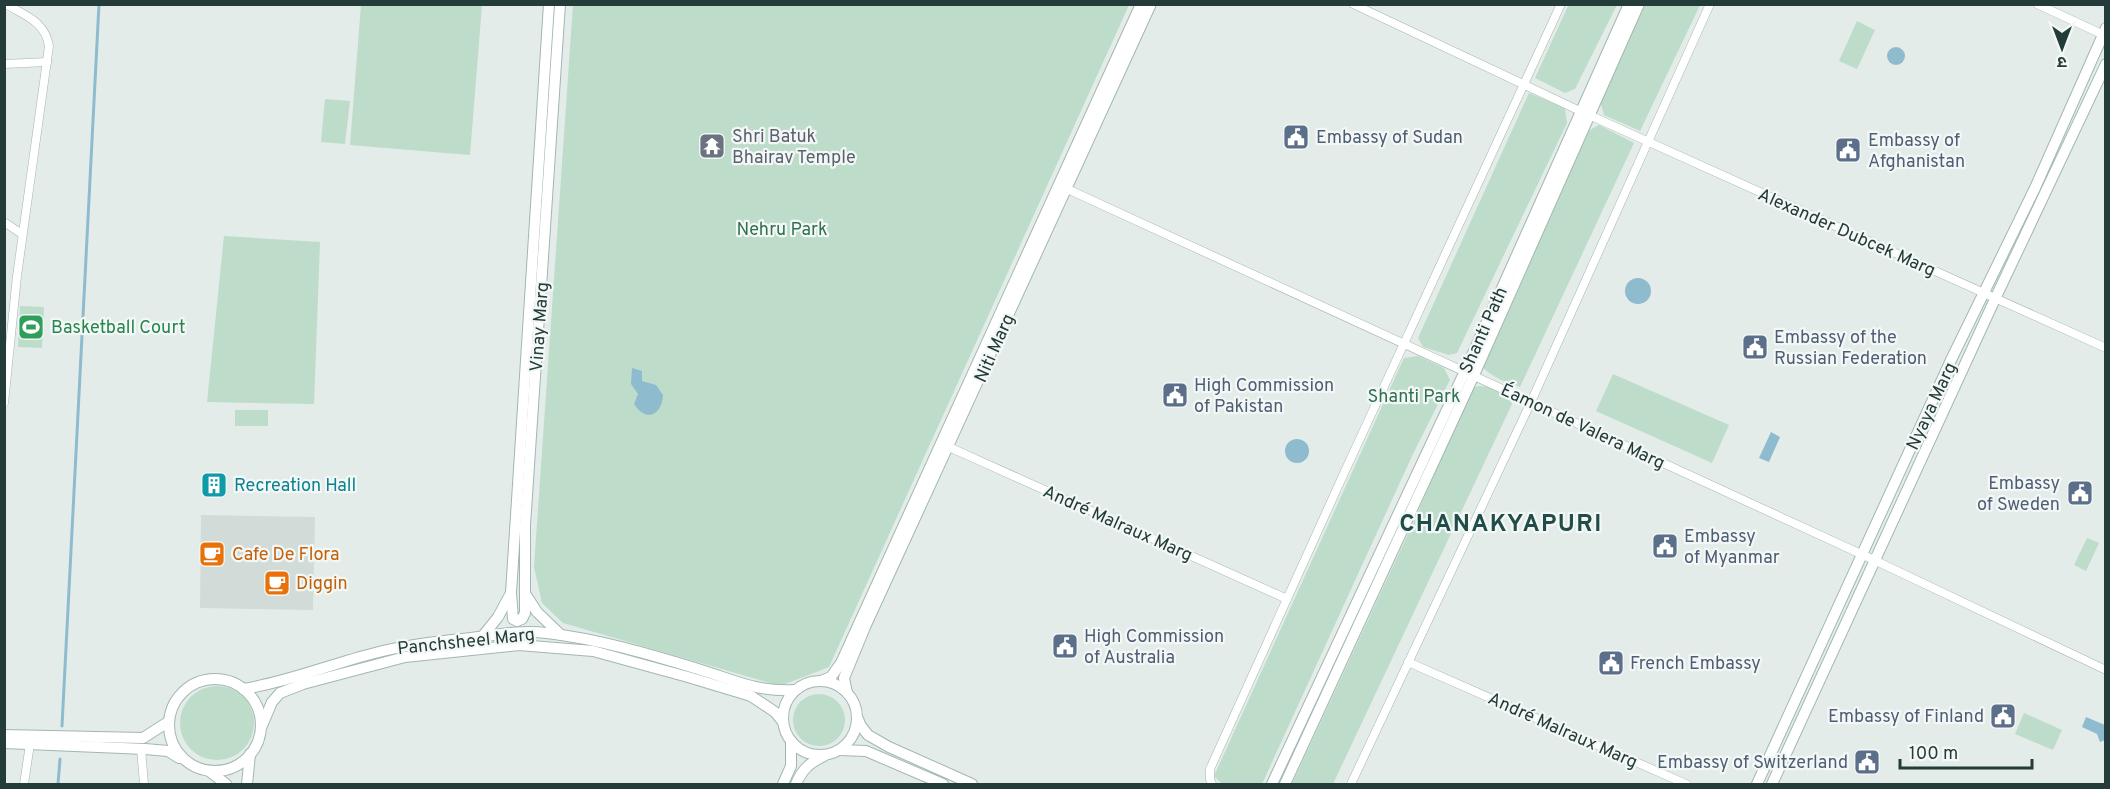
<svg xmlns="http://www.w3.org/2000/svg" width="2110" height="789" viewBox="0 0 2110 789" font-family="Overpass,'Noto Sans Devanagari',sans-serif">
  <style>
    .built { fill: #d1dcd8 }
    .green { fill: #bddcca }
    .water { fill: #8ebbce }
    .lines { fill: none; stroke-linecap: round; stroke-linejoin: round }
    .stream { stroke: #8ebbce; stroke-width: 3 }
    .street-casing { stroke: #a6b4b1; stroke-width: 9 }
    .secondary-casing { stroke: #a2b7b2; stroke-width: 12 }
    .street { stroke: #fff; stroke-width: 8 }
    .secondary { stroke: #fff; stroke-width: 10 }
    .labels { text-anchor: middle; stroke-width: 4.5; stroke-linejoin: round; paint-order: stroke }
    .worship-label { font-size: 18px; fill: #5b616d; stroke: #f3f8f7; text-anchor: start }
    .service-label { font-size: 18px; fill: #4e5e75; stroke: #f3f8f7; text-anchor: start }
    .park-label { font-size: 18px; fill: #307152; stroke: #f3f8f7 }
    .street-label { font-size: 18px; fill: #233c39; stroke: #f3f8f7 }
    .leisure-label { font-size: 18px; fill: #27864d; stroke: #f3f8f7; text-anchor: start }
    .culture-label { font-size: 18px; fill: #0d838f; stroke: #f3f8f7; text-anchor: start }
    .food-label { font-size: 18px; fill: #c56008; stroke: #f3f8f7; text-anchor: start }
    .district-label { font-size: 24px; font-weight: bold; letter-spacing: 1.5px; fill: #204d49; stroke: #f3f8f7 }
  </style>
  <rect width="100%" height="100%" fill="#e3ece9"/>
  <!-- built -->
  <path class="built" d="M201,515L315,517L313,610L200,608Z"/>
  <!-- green -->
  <g class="green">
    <path d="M1569,4L1617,5L1575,89L1565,93L1535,78Z"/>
    <path d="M361,5H482L470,155L350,145Z"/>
    <path d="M573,5H1129L829,667L780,686L563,623L542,603L534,567Z"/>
    <path d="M1645,5H1700L1640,131L1604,115L1600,101Z"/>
    <path d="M1857,21L1875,30L1857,69L1839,61Z"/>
    <path d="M1529,93L1565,108L1567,123L1457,353L1449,355L1423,347L1418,338Z"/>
    <path d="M325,99L350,101L345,144L321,142Z"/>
    <path d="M1599,125L1634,143L1520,387C1505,382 1494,378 1482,367L1588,131Z"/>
    <path d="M224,236L320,242L314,404L207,402Z"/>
    <path d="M20,306L44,307L42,348L18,347Z"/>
    <path d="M1418,356L1444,368L1450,380L1412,456L1262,784H1222L1214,776L1404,358Z"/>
    <path d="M1613,374L1729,425L1712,463L1596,411Z"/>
    <path d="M1479,386L1487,387L1509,397L1512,404L1333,784H1292L1414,521L1472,388Z"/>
    <rect x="235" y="410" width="33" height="16"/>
    <path d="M2087,538L2099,543L2086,571L2074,565Z"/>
    <circle cx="217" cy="723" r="37"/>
    <circle cx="819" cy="720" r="26"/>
    <path d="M2024,713L2062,730L2053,750L2015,734Z"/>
  </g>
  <!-- water -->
  <g class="water">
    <circle cx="1896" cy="56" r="9"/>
    <circle cx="1638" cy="291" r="13"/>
    <path d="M632,368L642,371V381L656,385L663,395C662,415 646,423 634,404L638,394L631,384Z"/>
    <path d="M1771,432L1780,437L1769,462L1759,458Z"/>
    <circle cx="1297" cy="451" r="12"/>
    <path d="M2086,717L2105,725V740L2100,742L2097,734L2082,727Z"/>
  </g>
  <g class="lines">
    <!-- stream -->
    <g class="stream">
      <path d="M62,726L99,4"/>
      <path d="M58,784L60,759"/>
    </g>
    <defs>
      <g id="street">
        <path d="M1353,4L1580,111"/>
        <path d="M2037,4L2106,36"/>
        <path d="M4,64L47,62"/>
        <path d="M1589,115L2106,348"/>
        <path d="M1063,187L1874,560L2106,670"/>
        <path d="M4,222L22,234"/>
        <path d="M4,403L17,276L49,46C45,21 25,16 6,4"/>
        <path d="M949,447L1287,599"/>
        <path d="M1408,662L1686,784"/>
        <path d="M141,748L144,784"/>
        <path d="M24,784L30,744"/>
        <path d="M1212,784L1210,779V769L1345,471L1561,4"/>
        <path d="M1351,784L1531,402L1710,4"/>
      </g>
      <g id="secondary">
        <path d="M511,593L513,619L517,621L522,619L525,613V525L560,4"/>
        <path d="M526,595L537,612L561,635"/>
        <path d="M482,637L498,617L511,593L549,4"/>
        <circle cx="215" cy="725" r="46"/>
        <path d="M821,681L831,677L841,663L1141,4"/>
        <circle cx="820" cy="718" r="37"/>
        <path d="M243,689C288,682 331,664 375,653C409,644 444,641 479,637C501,634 524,630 547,633C598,639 649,654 698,669C734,680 755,692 795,690"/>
        <path d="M847,693L844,678L865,627L1151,4"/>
        <path d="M857,717L861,726L868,735L889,747L972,784"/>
        <path d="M261,728L272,702L280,693L303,684L405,657L519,645L593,651L688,677L751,696L775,712L783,722"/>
        <path d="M4,735L143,738L168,722"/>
        <path d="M4,743L145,749L168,751L179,758"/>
        <path d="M839,750L866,751L943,784"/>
        <path d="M209,771L226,784"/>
        <path d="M247,784L250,754"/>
        <path d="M783,784L791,766V741"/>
        <path d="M796,784C802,770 809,763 824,756"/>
        <path d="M1272,784L1465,371L1629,4"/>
        <path d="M1285,784L1474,375L1639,4"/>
        <path d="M1757,784L1951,360L2035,188L2106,28"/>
        <path d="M1772,784L1995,299L2106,64"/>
      </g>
    </defs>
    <!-- street casing -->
    <use href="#street" class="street-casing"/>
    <!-- secondary casing -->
    <use href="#secondary" class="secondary-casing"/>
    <!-- street -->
    <use href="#street" class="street"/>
    <!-- secondary -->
    <use href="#secondary" class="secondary"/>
  </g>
  <!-- icons -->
  <defs>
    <symbol id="civic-square" viewBox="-11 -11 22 22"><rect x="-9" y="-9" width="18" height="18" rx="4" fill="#5c6f8a" stroke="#f3f8f7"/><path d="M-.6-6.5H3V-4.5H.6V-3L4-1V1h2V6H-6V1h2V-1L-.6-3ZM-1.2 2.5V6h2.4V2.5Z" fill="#fff"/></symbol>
    <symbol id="temple-square" viewBox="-11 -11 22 22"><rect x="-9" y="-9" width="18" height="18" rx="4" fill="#6b7280" stroke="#f3f8f7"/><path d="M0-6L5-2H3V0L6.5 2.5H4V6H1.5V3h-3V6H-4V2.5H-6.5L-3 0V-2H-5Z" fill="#fff"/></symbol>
    <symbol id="stadium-square" viewBox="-11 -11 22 22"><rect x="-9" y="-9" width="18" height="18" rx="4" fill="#2e9e5b" stroke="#f3f8f7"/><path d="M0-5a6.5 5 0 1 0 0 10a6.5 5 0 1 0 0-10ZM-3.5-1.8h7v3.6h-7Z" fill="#fff"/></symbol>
    <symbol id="building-square" viewBox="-11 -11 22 22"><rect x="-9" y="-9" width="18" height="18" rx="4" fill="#0f9aa8" stroke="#f3f8f7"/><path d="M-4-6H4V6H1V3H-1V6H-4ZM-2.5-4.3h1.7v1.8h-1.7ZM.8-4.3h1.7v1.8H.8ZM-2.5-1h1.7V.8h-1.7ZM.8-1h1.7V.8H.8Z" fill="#fff"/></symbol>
    <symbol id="cafe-square" viewBox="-11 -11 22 22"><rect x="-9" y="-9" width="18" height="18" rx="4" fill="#e8710a" stroke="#f3f8f7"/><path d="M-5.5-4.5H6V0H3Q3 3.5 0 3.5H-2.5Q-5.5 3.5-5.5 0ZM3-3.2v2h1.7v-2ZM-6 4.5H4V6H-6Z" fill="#fff"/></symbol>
  </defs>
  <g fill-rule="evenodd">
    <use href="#civic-square" x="1281" y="122" width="30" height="30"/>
    <use href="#temple-square" x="697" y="131" width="30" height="30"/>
    <use href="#civic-square" x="1833" y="135" width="30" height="30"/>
    <use href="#stadium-square" x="16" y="312" width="30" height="30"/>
    <use href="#civic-square" x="1740" y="332" width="30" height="30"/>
    <use href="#civic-square" x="1160" y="380" width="30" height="30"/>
    <use href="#building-square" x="199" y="470" width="30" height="30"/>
    <use href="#civic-square" x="2065" y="478" width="30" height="30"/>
    <use href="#civic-square" x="1650" y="531" width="30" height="30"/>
    <use href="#cafe-square" x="197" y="539" width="30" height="30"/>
    <use href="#cafe-square" x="262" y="568" width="30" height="30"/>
    <use href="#civic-square" x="1050" y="631" width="30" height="30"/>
    <use href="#civic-square" x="1596" y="648" width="30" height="30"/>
    <use href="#civic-square" x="1988" y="701" width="30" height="30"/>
    <use href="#civic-square" x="1852" y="747" width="30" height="30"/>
  </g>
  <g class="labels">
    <!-- worship labels -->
    <g class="worship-label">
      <text x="732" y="142">Shri Batuk<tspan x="732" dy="21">Bhairav Temple</tspan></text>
    </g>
    <!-- service labels -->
    <g class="service-label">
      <text x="1316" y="143">Embassy of Sudan</text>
      <text x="1868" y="146">Embassy of<tspan x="1868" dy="21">Afghanistan</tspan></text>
      <text x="1774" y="343">Embassy of the<tspan x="1774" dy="21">Russian Federation</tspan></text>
      <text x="1194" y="391">High Commission<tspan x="1194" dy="21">of Pakistan</tspan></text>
      <text x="2060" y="489" text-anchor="end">Embassy<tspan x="2060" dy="21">of Sweden</tspan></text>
      <text x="1684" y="542">Embassy<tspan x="1684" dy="21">of Myanmar</tspan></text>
      <text x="1084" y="642">High Commission<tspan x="1084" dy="21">of Australia</tspan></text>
      <text x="1630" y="669">French Embassy</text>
      <text x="1984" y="722" text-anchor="end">Embassy of Finland</text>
      <text x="1848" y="768" text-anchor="end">Embassy of Switzerland</text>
    </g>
    <!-- park labels -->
    <g class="park-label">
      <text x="782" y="235">Nehru Park</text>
      <text x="1414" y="402">Shanti Park</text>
    </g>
    <!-- street labels -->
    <g class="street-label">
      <text transform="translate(1847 232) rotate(24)" y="6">Alexander Dubcek Marg</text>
      <text transform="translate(539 327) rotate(-86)" y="6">Vinay Marg</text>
      <text transform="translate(1483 330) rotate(-66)" y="6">Shanti Path</text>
      <text transform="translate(994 348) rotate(-66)" y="6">Niti Marg</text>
      <text transform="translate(1931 406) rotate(-65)" y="6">Nyaya Marg</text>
      <text transform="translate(1583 426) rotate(25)" y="6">Éamon de Valera Marg</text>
      <text transform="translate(1118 523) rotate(24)" y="6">André Malraux Marg</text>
      <text transform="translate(466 641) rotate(-6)" y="6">Panchsheel Marg</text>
      <text transform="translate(1563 730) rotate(24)" y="6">André Malraux Marg</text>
    </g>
    <!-- leisure labels -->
    <g class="leisure-label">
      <text x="51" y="333">Basketball Court</text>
    </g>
    <!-- culture labels -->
    <g class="culture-label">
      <text x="234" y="491">Recreation Hall</text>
    </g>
    <!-- food labels -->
    <g class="food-label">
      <text x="232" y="560">Cafe De Flora</text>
      <text x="296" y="589">Diggin</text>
    </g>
    <!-- district labels -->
    <g class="district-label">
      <text x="1501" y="531">CHANAKYAPURI</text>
    </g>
  </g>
  <!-- border -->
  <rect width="2110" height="789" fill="none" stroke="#233c39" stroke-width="12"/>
  <!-- north arrow -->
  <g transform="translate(2062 48) rotate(180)" stroke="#f3f8f7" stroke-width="4.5" paint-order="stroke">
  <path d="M0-4.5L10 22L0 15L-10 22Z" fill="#233c39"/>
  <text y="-9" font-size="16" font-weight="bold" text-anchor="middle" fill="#233c39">उ</text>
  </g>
  <!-- scale -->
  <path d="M1900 759v9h132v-9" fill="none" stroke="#233c39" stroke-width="3"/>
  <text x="1909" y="759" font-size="18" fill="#233c39" stroke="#f3f8f7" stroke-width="4.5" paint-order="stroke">100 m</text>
</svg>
